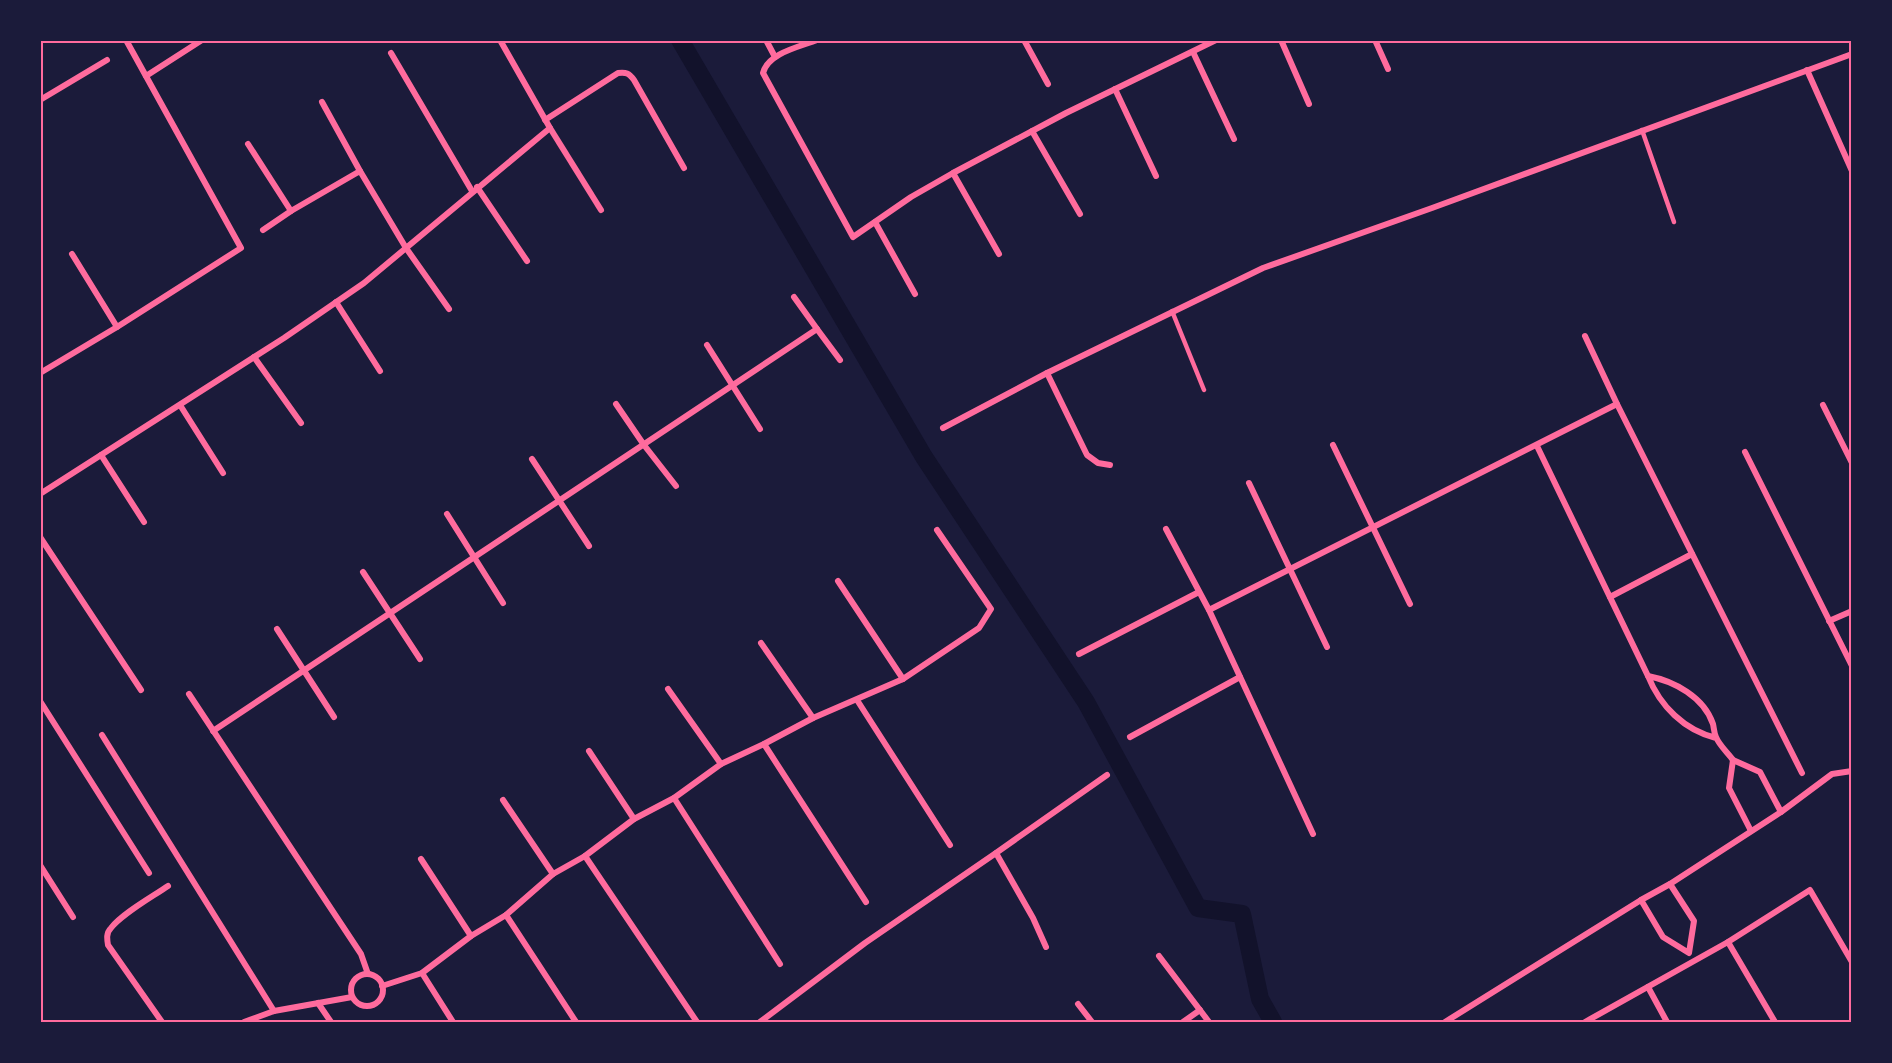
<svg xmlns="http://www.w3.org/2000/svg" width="1892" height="1063" viewBox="0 0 1892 1063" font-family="'Titillium Web',sans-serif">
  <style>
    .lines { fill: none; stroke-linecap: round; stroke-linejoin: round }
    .canal { stroke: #12122b; stroke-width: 18 }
    .service { stroke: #ff6b9d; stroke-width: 4.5 }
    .minor { stroke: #ff6b9d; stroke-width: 6 }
    .neatline { fill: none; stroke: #ff6b9d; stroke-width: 2 }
  </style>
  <rect width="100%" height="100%" fill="#1b1b3a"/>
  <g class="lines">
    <!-- canal -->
    <path class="canal" d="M680,40L924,457L1086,702L1198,908L1242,914L1260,999L1273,1022"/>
    <!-- service -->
    <g class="service">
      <path d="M1642,130L1674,222"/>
      <path d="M1172,311L1204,390"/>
    </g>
    <!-- minor -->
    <g class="minor">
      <path d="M766,40L775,57"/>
      <path d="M817,40C799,47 768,53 763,73L853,237L911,197L953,173L1066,113L1216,40"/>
      <path d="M1024,40L1048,84"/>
      <path d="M1281,40L1309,104"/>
      <path d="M1375,40L1388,69"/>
      <path d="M1193,52L1234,139"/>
      <path d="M391,53L472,191"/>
      <path d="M1807,70L1852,171"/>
      <path d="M146,76L202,40"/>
      <path d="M1115,89L1156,176"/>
      <path d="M40,100L107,60"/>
      <path d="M322,102L360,171"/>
      <path d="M545,120L618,73C626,72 629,73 634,80L684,168"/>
      <path d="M550,128L601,210"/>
      <path d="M1032,131L1080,214"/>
      <path d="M248,144L291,211"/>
      <path d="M953,173L999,254"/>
      <path d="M477,187L527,261"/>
      <path d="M875,222L915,294"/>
      <path d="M263,230L291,211L360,171L406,248L449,309"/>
      <path d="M72,254L117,327"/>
      <path d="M794,297L817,329"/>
      <path d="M336,302L380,371"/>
      <path d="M1585,336L1617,404L1802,773"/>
      <path d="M707,345L760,429"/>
      <path d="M254,357L301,423"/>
      <path d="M40,373L117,327L241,248L126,40"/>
      <path d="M1047,373L1087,455L1098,463L1110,465"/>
      <path d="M616,404L644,445L676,486"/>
      <path d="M180,405L223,473"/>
      <path d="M1823,405L1852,463"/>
      <path d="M943,428L1047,373L1263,268L1432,208L1852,54"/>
      <path d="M1333,445L1410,604"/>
      <path d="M1537,446L1648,676"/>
      <path d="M1745,452L1852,666"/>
      <path d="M101,455L144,522"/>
      <path d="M532,459L589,546"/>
      <path d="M1249,483L1327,647"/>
      <path d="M40,494L284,338L364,283L550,128L500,40"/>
      <path d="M447,514L503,603"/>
      <path d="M1166,529L1209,610L1313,834"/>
      <path d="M40,537L141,690"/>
      <path d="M363,572L420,659"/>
      <path d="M838,581L903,679"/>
      <path d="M1610,597L1692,554"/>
      <path d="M1209,610L1617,404"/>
      <path d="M1829,621L1852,611"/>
      <path d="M277,629L334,717"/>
      <path d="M761,643L813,718"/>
      <path d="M1079,654L1199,592"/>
      <path d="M668,689L721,764"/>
      <path d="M189,694L361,954L368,974"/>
      <path d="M857,700L950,845"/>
      <path d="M40,701L149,873"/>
      <path d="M213,731L817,329L840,360"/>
      <path d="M102,735L274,1011"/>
      <path d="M1130,737L1240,677"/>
      <path d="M1716,738C1684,730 1660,706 1648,676C1674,681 1704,697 1713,724C1714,728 1714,733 1716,737C1719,745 1728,753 1733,760"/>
      <path d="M764,744L866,902"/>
      <path d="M589,751L634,819"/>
      <path d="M674,798L780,964"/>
      <path d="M503,800L553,874"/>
      <path d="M1751,831L1729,788L1733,760L1760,772L1781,812"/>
      <path d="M996,853L1033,918L1046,947"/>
      <path d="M421,859L471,936"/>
      <path d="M40,865L73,917"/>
      <path d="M1641,900L1663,937L1689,953L1694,921L1670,884"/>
      <path d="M506,915L576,1022"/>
      <path d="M1728,942L1775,1022"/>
      <path d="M1159,956L1209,1022"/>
      <path d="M422,973L453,1022"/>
      <circle cx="367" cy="990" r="16"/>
      <path d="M382,986L422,973L471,936L506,915L553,874L585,856"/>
      <path d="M1648,987L1667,1022"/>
      <path d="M318,1003L331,1022"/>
      <path d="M1078,1004L1092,1022"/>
      <path d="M162,1022L108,945C107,939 106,933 111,928C123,913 152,897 168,886"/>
      <path d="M244,1022L274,1011L352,997"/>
      <path d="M697,1022L585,856L634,819L674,798L721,764L764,744L813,718L903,679L979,628L991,609L937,530"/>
      <path d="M760,1022L865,943L996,853L1107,775"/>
      <path d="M1183,1022L1200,1010"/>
      <path d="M1445,1022L1641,900L1670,884L1781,812L1832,774L1852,771"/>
      <path d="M1585,1022L1728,942L1810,890L1852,962"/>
    </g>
  </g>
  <!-- border -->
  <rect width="1892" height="1063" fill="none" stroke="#1b1b3a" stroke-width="84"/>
  <rect x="42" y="42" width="1808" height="979" class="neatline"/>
</svg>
